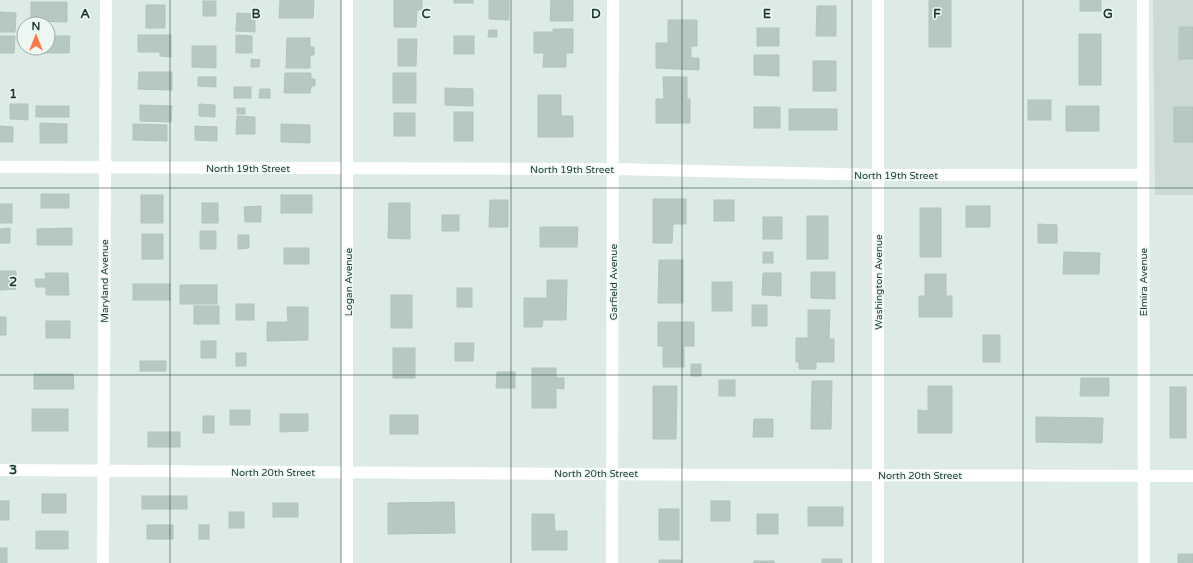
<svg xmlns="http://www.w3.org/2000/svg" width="1193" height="563" viewBox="0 0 1193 563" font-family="'Varela Round',sans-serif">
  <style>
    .built { fill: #cbdbd4 }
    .building { fill: #b5c8c1; stroke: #afc5bc }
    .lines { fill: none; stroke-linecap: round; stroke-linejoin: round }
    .minor { stroke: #fff; stroke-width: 12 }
    .grid { fill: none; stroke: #1d3b34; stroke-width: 1; stroke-opacity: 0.55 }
    .labels { text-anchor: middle; stroke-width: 3; stroke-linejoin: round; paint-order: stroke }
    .street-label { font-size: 10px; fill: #1d3b34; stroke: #edf7f2 }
    .grid-label { font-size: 13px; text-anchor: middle; font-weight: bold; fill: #1d3b34; stroke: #edf7f2; stroke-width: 3; stroke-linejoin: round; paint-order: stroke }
  </style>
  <rect width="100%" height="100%" fill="#ddebe5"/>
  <!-- built -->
  <path class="built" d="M1153,0H1193V195H1155Z"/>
  <!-- building -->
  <g class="building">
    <path d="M280,0H314L313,18H279Z"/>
    <path d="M394,0H422V10H417L416,27H394Z"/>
    <rect x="454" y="0" width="19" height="3"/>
    <path d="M489,0H509V20L489,19Z"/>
    <path d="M551,0H573V21H550Z"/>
    <rect x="929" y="0" width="22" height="47"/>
    <rect x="1080" y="0" width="21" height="11"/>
    <rect x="203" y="1" width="13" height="15"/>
    <path d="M31,2H67V22L31,21Z"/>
    <rect x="146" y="5" width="19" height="23"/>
    <path d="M817,6H836V36H816Z"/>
    <path d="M0,12L16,13L15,32H0Z"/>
    <path d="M237,13L255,14V32L236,31Z"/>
    <path d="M668,20H697V46H691V58H699V70L656,68V43H668Z"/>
    <rect x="1179" y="27" width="14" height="32"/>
    <rect x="757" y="28" width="22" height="18"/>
    <path d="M553,29H573V53H566V67H543L544,53H534V32H553Z"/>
    <path d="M489,30H497V37H488Z"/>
    <rect x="1079" y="34" width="22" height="51"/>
    <path d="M138,35H171V57L160,56V52H138Z"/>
    <path d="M236,35L252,36V53H236Z"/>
    <path d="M0,36H15L14,53H0Z"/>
    <path d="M48,36H70L69,53H39V48H48Z"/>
    <rect x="454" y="36" width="20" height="18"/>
    <path d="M287,38H310V47H314V55H310V68H286Z"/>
    <path d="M398,39H417L416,66H398Z"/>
    <path d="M192,46H216V68L192,67Z"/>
    <path d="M754,55H779V76L754,75Z"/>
    <path d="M251,59L260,60L259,67H251Z"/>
    <rect x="813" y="61" width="23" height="30"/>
    <path d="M139,72H172V90L138,89Z"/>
    <path d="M285,73H311V79H315V86H311L310,93H284Z"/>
    <rect x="393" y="73" width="23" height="30"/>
    <path d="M198,77H216V87L198,86Z"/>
    <path d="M663,77H687V99H690V123H656V99H664Z"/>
    <rect x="234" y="87" width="17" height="11"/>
    <path d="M445,88L473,89V106L445,105Z"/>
    <path d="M260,89H270V98H259Z"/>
    <path d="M538,95H561V116H573V137H538Z"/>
    <rect x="1028" y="100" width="23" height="20"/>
    <path d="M10,104H28V120L10,119Z"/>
    <path d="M199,104L215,105V117L199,116Z"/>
    <path d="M140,105L172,106L171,122L140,121Z"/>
    <rect x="36" y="106" width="33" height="11"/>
    <rect x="1066" y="106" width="33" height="25"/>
    <rect x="754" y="107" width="26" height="21"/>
    <rect x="1174" y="107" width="19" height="35"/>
    <rect x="237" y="108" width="8" height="6"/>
    <rect x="789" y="109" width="48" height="21"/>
    <rect x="454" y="112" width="19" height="29"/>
    <rect x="394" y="113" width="21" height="23"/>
    <path d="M237,116L255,117V134H236Z"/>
    <path d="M40,123L67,124V143H40Z"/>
    <path d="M133,124L167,125V141L133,140Z"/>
    <path d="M281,124L310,125V143L281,142Z"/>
    <path d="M0,126L13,127V142H0Z"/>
    <path d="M195,126L217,127V141L195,140Z"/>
    <rect x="41" y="194" width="28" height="14"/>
    <rect x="141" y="195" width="22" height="28"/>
    <rect x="281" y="195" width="31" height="18"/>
    <path d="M653,199H686V224H673L672,243H653Z"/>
    <path d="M490,200H508V227H489Z"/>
    <rect x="714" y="200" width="20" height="21"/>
    <rect x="202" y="203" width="16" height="20"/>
    <path d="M389,203H410V239L388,238Z"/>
    <rect x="0" y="204" width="12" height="19"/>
    <path d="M261,206V222H245L244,207Z"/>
    <rect x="966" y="206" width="24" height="21"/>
    <rect x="920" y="208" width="21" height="49"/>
    <rect x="442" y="215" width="17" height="16"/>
    <rect x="807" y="216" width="21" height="43"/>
    <rect x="763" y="217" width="19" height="22"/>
    <path d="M1038,224L1057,225V243H1038Z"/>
    <path d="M540,227H578L577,247H540Z"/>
    <path d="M10,228V243H0V229Z"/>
    <path d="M72,228V245H37V229Z"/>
    <rect x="200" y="231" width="16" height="18"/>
    <rect x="142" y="234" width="21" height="25"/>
    <path d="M238,235H249V248L238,249Z"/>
    <rect x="284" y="248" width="25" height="16"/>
    <rect x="763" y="252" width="10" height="11"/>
    <path d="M1064,252L1100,253L1099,274H1063Z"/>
    <path d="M659,260H683V303H658Z"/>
    <path d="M0,271H16V289L0,290Z"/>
    <path d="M811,272H835V299L811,298Z"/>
    <path d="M45,273H68L69,295H46V287H36L35,279H46Z"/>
    <path d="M763,273H781V296L762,295Z"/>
    <path d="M925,274H946V296H952V317H919V296H925Z"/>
    <path d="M547,280H567L566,320H543L542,327H524V298H547Z"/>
    <rect x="712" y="282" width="20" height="29"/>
    <rect x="133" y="284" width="37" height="16"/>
    <rect x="180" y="285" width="37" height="19"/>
    <rect x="457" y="288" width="15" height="19"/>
    <rect x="391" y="295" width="21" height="33"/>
    <rect x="236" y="304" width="18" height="16"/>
    <rect x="752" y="305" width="15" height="21"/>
    <rect x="194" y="306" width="25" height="18"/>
    <path d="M287,307H308V340L267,341V322H288Z"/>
    <path d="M808,310H830L829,339H834V362H816V369H799V362H796V338H808Z"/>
    <rect x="0" y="317" width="6" height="18"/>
    <rect x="46" y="321" width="24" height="17"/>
    <path d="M658,322H694V346H684V367H663V346H658Z"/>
    <rect x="983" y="335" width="17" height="27"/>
    <rect x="201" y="341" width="15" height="17"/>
    <path d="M455,343H474L473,361H455Z"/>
    <rect x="393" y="348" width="22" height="30"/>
    <rect x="236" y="353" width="10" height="13"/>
    <rect x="140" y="361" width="26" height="10"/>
    <rect x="691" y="364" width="10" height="12"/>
    <path d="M532,368H556V378H564V389L556,388V408H532Z"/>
    <path d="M497,372H515V388H496Z"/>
    <path d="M34,374H73L74,389H34Z"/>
    <path d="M1081,378H1109V396H1080Z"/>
    <rect x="719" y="380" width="16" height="16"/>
    <path d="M812,381H832L831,429H811Z"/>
    <path d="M653,386H677L676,439H653Z"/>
    <path d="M928,386H952V433H918V410L928,411Z"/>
    <rect x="1170" y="387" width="16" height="51"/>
    <rect x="32" y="409" width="36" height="22"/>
    <rect x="230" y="410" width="20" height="15"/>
    <path d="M280,414H308V431L280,432Z"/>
    <rect x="390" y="415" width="28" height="19"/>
    <rect x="203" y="416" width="11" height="17"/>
    <path d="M1036,417L1103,418L1102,443L1036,442Z"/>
    <path d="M754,419H773V437H753Z"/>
    <rect x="148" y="432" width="32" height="15"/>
    <rect x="42" y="494" width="24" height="19"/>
    <rect x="142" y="496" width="45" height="13"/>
    <rect x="0" y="501" width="9" height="19"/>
    <rect x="711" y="501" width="19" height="20"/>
    <path d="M454,502L455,533L388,534V503Z"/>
    <rect x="273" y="503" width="25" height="14"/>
    <rect x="808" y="507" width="35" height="19"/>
    <rect x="659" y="509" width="20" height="31"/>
    <rect x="229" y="512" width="15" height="16"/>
    <path d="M532,514H554L555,531H567V550H532Z"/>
    <rect x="757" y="514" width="21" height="20"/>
    <rect x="147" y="525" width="26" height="14"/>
    <rect x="199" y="525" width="10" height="14"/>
    <rect x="36" y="531" width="32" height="18"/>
    <rect x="0" y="548" width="7" height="15"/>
    <rect x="1178" y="554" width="15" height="9"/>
    <rect x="822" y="559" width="20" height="4"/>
    <rect x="659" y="560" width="22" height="3"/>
    <rect x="754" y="561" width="20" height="2"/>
  </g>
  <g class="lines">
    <!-- minor -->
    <g class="minor">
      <path d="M1143,0L1144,563"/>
      <path d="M0,167L613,169L878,175H1143"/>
      <path d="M0,470L742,475L1193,476"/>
      <path d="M103,563L106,0"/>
      <path d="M347,563V0"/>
      <path d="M612,563L613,0"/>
      <path d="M878,563V0"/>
    </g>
  </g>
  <!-- grid -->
  <path class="grid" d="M170,0V563M341,0V563M511,0V563M682,0V563M852,0V563M1023,0V563M0,188H1193M0,375H1193"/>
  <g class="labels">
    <!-- street labels -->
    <g class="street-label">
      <text x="248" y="172">North 19th Street</text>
      <text x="572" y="173">North 19th Street</text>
      <text x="896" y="179">North 19th Street</text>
      <text transform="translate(104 281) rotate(-90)" y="4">Maryland Avenue</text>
      <text transform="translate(348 282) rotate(-90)" y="4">Logan Avenue</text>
      <text transform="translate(613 282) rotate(-90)" y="4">Garfield Avenue</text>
      <text transform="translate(878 282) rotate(-90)" y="4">Washington Avenue</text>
      <text transform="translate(1143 282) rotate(-90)" y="4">Elmira Avenue</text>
      <text x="273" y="476">North 20th Street</text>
      <text x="596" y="477">North 20th Street</text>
      <text x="920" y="479">North 20th Street</text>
    </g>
  </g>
  <g class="grid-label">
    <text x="85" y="18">A</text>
    <text x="256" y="18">B</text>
    <text x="426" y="18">C</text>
    <text x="596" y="18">D</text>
    <text x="767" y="18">E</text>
    <text x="937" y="18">F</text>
    <text x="1108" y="18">G</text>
    <text x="13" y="98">1</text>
    <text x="13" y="286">2</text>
    <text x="13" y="474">3</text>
  </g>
  <!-- north arrow -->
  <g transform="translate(36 36)"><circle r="19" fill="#edf7f2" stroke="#9aaca6"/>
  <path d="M0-3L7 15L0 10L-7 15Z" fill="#ff7847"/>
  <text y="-6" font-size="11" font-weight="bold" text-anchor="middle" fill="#1d3b34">N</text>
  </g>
</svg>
